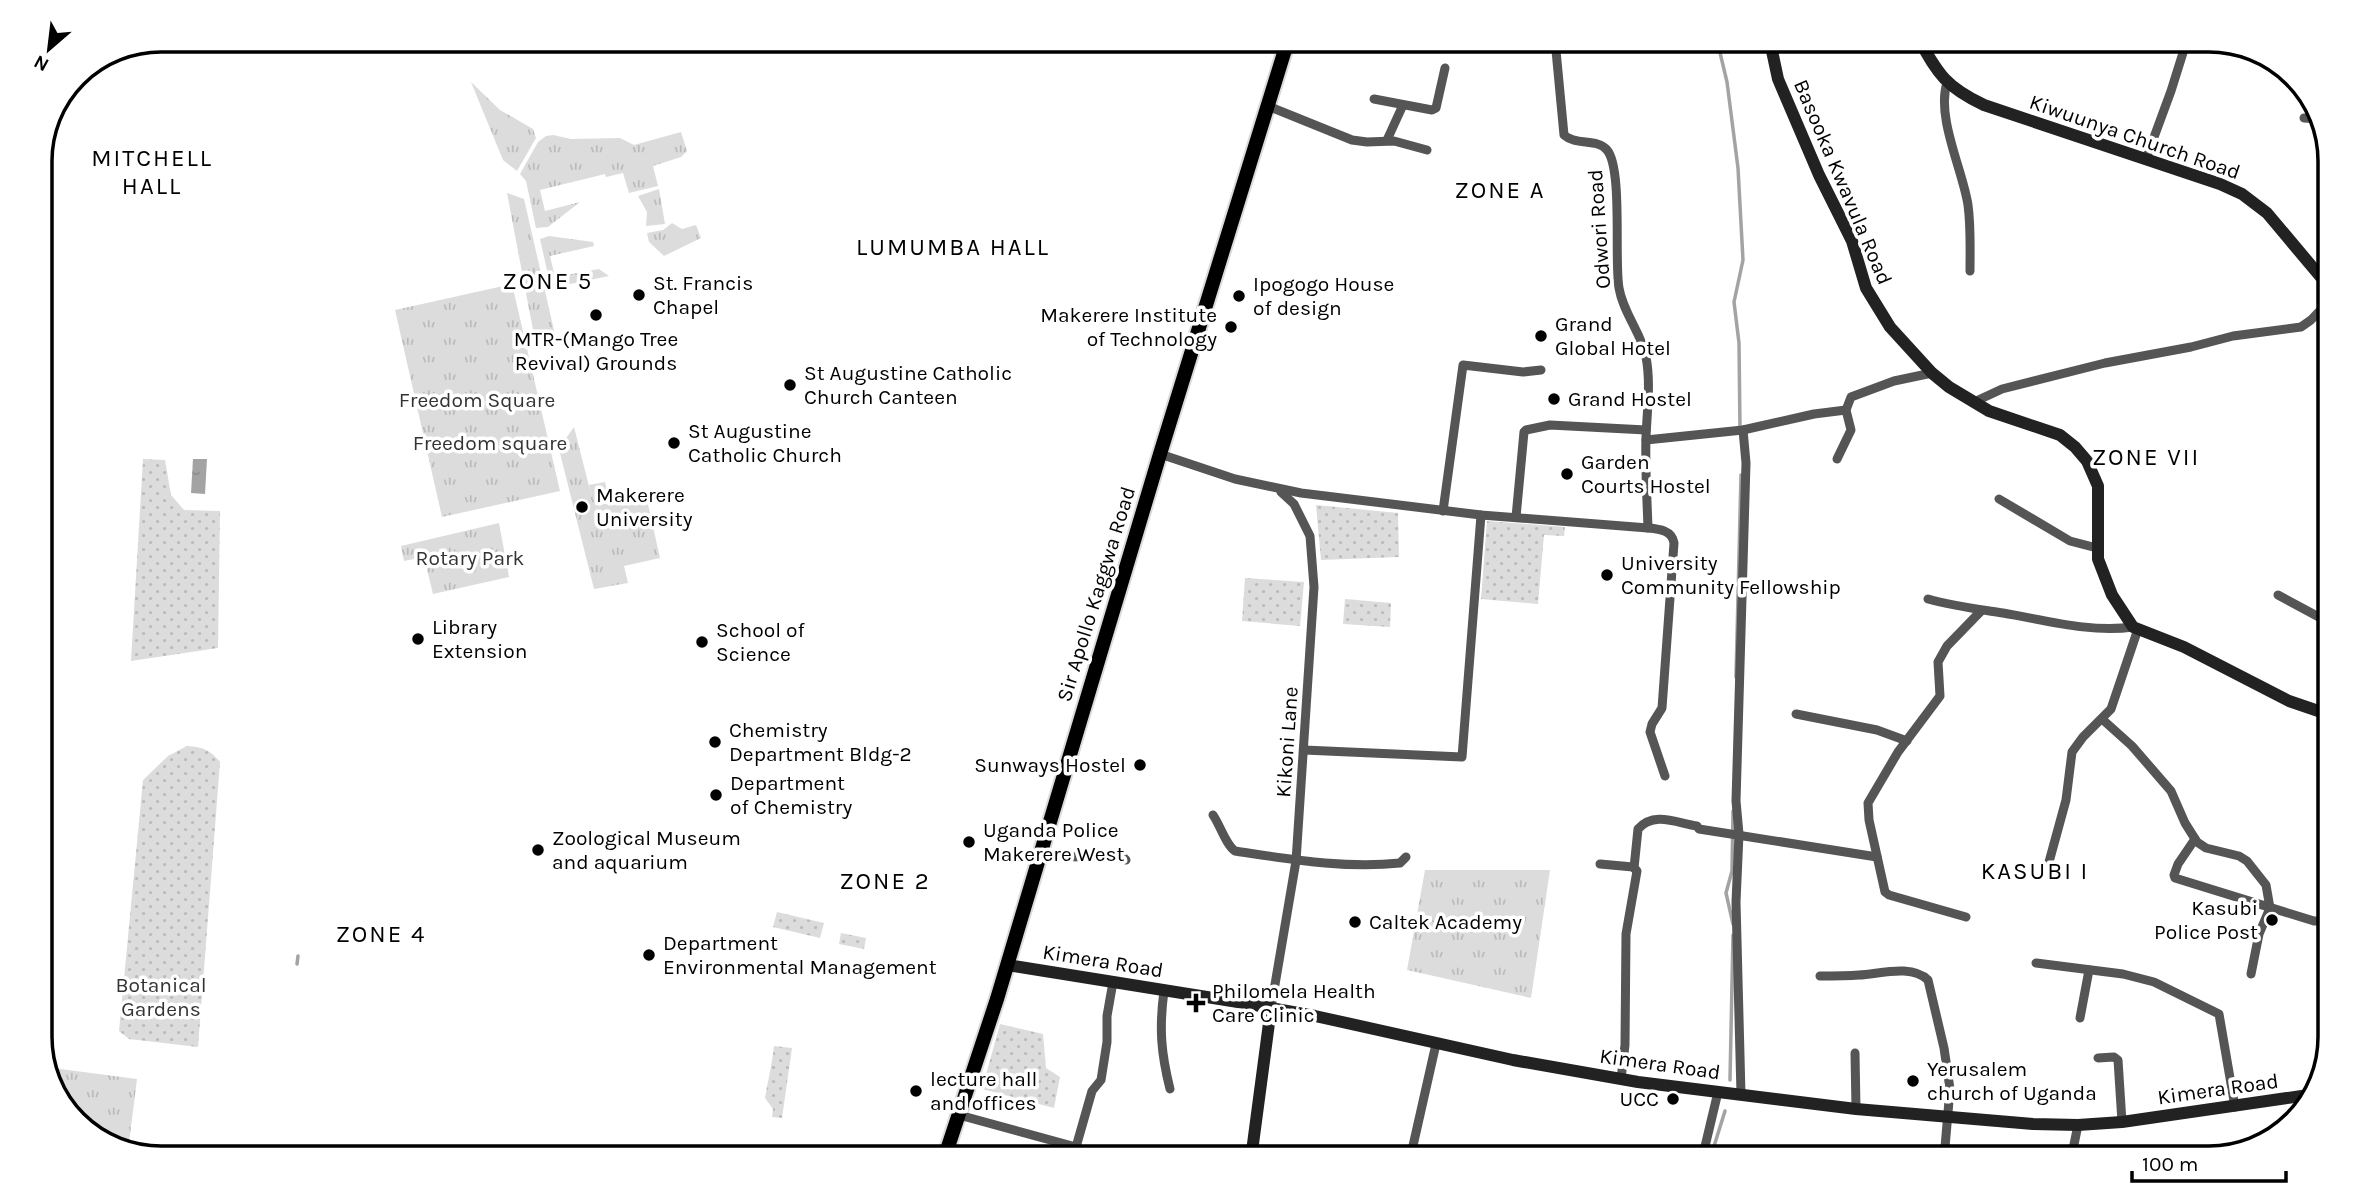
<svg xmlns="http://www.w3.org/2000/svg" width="2370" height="1199" viewBox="0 0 2370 1199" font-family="Karla,sans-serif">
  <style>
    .grass { fill: url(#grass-dots) }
    .park { fill: url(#park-tufts) }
    .water { fill: url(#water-ripples) }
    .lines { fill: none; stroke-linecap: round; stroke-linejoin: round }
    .stream { stroke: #a3a3a3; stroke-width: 3.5 }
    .primary-casing { stroke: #dbdbdb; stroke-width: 18 }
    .street { stroke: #555; stroke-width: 9 }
    .secondary { stroke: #222; stroke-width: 12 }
    .primary { stroke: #000; stroke-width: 14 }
    .poi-dot { fill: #000; stroke: #fff; stroke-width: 2.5 }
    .labels { text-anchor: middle; stroke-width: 7; stroke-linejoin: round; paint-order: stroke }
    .street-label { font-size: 21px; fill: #000; stroke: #fff }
    .poi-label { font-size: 21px; fill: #000; stroke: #fff; text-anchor: start }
    .park-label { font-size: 21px; fill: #333; stroke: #fff }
    .quarter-label { font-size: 24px; letter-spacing: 2px; fill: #000; stroke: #fff }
    .rim { fill: none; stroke: #000; stroke-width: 3.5 }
  </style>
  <defs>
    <pattern id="grass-dots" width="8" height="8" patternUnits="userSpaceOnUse" patternTransform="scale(1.75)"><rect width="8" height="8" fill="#dcdcdc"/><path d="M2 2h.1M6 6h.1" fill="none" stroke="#bbb" stroke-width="1.8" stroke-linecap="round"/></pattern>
    <pattern id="park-tufts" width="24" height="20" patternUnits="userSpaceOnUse" patternTransform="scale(1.75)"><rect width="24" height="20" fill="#dcdcdc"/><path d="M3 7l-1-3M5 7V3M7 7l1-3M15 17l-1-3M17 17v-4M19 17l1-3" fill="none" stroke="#bbb"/></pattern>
    <pattern id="water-ripples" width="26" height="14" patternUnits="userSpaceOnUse" patternTransform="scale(1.75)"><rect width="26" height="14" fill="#a3a3a3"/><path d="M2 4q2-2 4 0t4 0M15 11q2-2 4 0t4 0" fill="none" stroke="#8b8b8b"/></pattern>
  </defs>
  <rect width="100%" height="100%" fill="#fff"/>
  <!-- grass -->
  <g class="grass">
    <path d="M143,459L165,460L171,495L184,510L220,511L218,648L131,661Z"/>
    <path d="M1316,505L1398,513L1399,557L1321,560Z"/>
    <path d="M1487,521L1565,527L1564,536L1544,535L1538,604L1481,599Z"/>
    <path d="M1245,578L1304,582L1300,626L1242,621Z"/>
    <path d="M1345,599L1391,603L1390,627L1343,624Z"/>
    <path d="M187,746C203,747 210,750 220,762L198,1047L129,1039L119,1031L143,780L168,756Z"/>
    <path d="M777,912L824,923L820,938L773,927Z"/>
    <path d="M841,933L866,938L864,949L839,944Z"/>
    <path d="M1000,1024L1043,1034L1046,1068L1060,1077L1054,1108L982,1089Z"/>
    <path d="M774,1046L792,1048L782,1118L772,1117L773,1109L765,1098C768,1080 772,1065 774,1046Z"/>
  </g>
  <!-- park -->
  <g class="park">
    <path d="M471,82L500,110L533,129L536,138L517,171L503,160Z"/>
    <path d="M681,132L687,151L681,157L653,166L658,186L629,193L623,173L606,177L605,174L540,190L545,211L580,202L548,227L536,228L526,181L520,174L538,142L546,136L553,135L571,139L620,138L634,145Z"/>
    <path d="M659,189L665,224L646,226L647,212L638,196Z"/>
    <path d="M507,193L524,199L556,339L547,338L533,330Z"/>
    <path d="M672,223L682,229L696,225L701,238L664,256L649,242L647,233L663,230Z"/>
    <path d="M549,236L593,242L594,246L550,256L555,277L599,269L609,276L551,288L540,239Z"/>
    <path d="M512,284L560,491L442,517L395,310Z"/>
    <path d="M574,427L593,502L589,485L605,482L609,499L645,491L660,558L624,566L628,583L594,589L557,441H564Z"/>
    <path d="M499,523L509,577L433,594L424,557L404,561L401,546Z"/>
    <path d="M1425,870H1550L1531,998L1407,970Z"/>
    <path d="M53,1068L137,1079L128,1151L108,1146L61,1105L52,1079Z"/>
  </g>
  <!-- water -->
  <path class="water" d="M193,459H207L205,494L191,493Z"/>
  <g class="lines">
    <!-- stream -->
    <g class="stream">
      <path d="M1717,40L1727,82L1738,168L1743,260L1734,302L1739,343L1740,429"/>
      <path d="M1736,677L1741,475"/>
      <path d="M1733,924L1726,893L1732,871L1733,811"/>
      <path d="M297,964L298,956"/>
      <path d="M1730,1080L1733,935"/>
      <path d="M1710,1159L1725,1111"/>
    </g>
    <defs>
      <path id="primary" d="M944,1159L997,999L1160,454L1288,40"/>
    </defs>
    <!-- primary casing -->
    <use href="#primary" class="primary-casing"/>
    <!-- street -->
    <g class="street">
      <path d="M1555,40L1564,135C1576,146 1597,138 1607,150C1623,169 1614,260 1619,288C1623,313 1642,334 1646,357C1651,383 1647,411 1646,437C1645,467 1647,498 1648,528"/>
      <path d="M2255,58L2258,52"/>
      <path d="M1947,83C1936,117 1963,171 1968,205C1971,227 1970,249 1970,271"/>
      <path d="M1374,99L1432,110L1436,108L1445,68"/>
      <path d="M1268,106L1352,140L1367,142L1394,141L1427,150"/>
      <path d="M2304,118L2318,119"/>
      <path d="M1387,140L1403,105"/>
      <path d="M2146,159L2171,91L2187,40"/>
      <path d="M1974,402L2002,389L2105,363L2191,347L2233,336L2301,327L2311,320L2330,300"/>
      <path d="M1646,440L1743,430L1814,414L1846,410"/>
      <path d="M1160,454L1235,479L1301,493L1481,515L1648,528C1659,529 1672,530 1674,543L1662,708L1652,724L1650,732L1665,776"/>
      <path d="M1837,459L1851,430L1846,410L1851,397L1894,381L1932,373"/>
      <path d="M1999,499L2070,541L2097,548"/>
      <path d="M1443,511L1463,365L1523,372L1541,370"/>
      <path d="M1516,517L1524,432L1526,430L1550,425L1646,430"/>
      <path d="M2278,595L2330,623"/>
      <path d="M1928,599C1953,606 1977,609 2003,613C2045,620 2090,633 2133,627"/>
      <path d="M1796,714L1877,730L1907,741"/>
      <path d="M2102,719L2132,746L2171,791L2185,823L2197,842L2206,848L2239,856L2247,861L2266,885L2270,908L2259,934L2251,974"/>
      <path d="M1304,750L1462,757L1481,515"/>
      <path d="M1213,815C1220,825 1226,845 1235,851C1289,859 1346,869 1400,863L1406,857"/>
      <path d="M2195,839L2178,864L2174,875L2175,878L2314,921H2330"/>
      <path d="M1040,856L1124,858L1126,860"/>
      <path d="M2049,862L2066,800L2072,752L2083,737L2111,709L2138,629"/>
      <path d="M1600,864L1633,867L1637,871L1626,934L1625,1045L1621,1079"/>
      <path d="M1634,868L1638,829C1654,811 1677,823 1697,826L1699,829L1877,857"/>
      <path d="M1966,917L1889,895L1885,892L1869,820L1868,803L1898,752L1940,696L1938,662L1947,646L1981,611"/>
      <path d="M2036,963L2123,974L2154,982L2219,1014L2235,1107"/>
      <path d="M1820,976C1833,976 1846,976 1859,975C1880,974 1911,964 1928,980L1944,1048L1950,1089L1944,1159"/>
      <path d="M1164,991C1159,1028 1161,1053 1170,1089"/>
      <path d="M1271,1008L1296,861L1314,587L1310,536L1294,504L1281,492"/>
      <path d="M2080,1018L2089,970"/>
      <path d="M1855,1053L1856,1109"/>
      <path d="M2098,1058L2114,1057L2118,1060L2122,1122"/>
      <path d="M1741,1094L1736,902L1739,834L1736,801L1746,463L1743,430"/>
      <path d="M959,1115L1076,1147L1092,1091L1101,1080L1107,1042V1016L1113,982"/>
      <path d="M1410,1159L1436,1044"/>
      <path d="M1702,1159L1718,1092"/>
      <path d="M2071,1159L2078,1125"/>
    </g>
    <!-- secondary -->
    <g class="secondary">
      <path d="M1776,40L1772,51L1778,79L1819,175L1852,241L1866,288L1890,327L1932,373L1949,387L1989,411L2060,435L2075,447L2087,461L2098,486V559L2112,595L2133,627L2184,647L2289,701L2330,715"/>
      <path d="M1919,40C1939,75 1946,87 1984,105L2220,184L2242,194L2267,213L2330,288"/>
      <path d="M1007,965L1238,1002L1315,1016L1513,1060L1638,1082L1856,1109L2033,1124L2078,1125L2122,1122L2315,1094"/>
      <path d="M1251,1159L1271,1008"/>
    </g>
    <!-- primary -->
    <use href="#primary" class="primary"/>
  </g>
  <!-- markers -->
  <g class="poi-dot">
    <circle cx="639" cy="295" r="7"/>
    <circle cx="1239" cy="296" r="7"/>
    <circle cx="596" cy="315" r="7"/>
    <circle cx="1231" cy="327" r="7"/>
    <circle cx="1541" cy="336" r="7"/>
    <circle cx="790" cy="385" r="7"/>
    <circle cx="1554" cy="399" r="7"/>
    <circle cx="674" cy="443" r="7"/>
    <circle cx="1567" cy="474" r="7"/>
    <circle cx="582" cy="507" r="7"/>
    <circle cx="1607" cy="575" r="7"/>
    <circle cx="418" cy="639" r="7"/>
    <circle cx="702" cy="642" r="7"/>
    <circle cx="715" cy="742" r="7"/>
    <circle cx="1140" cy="765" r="7"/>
    <circle cx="716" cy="795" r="7"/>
    <circle cx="969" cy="842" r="7"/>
    <circle cx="538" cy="850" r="7"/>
    <circle cx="2272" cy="920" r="7"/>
    <circle cx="1355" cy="922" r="7"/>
    <circle cx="649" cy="955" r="7"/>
    <path d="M1192.5 992.5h7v7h7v7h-7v7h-7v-7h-7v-7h7z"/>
    <circle cx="1913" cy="1081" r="7"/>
    <circle cx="916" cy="1091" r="7"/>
    <circle cx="1673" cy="1099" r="7"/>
  </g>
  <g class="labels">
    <!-- street labels -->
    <g class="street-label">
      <text transform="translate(2135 137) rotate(19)" y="7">Kiwuunya Church Road</text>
      <text transform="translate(1843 182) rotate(67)" y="7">Basooka Kwavula Road</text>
      <text transform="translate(1599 229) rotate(-94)" y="7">Odwori Road</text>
      <text transform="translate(1096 594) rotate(-73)" y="7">Sir Apollo Kaggwa Road</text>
      <text transform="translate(1287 742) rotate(-86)" y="7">Kikoni Lane</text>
      <text transform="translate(1103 961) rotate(9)" y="7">Kimera Road</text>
      <text transform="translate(1660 1064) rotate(8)" y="7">Kimera Road</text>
      <text transform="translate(2218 1089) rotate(-8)" y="7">Kimera Road</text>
    </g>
    <!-- poi labels -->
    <g class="poi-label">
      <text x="653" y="290">St. Francis<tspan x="653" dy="24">Chapel</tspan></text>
      <text x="1253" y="291">Ipogogo House<tspan x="1253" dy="24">of design</tspan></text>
      <text x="1217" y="322" text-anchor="end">Makerere Institute<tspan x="1217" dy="24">of Technology</tspan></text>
      <text x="1555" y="331">Grand<tspan x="1555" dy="24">Global Hotel</tspan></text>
      <text x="596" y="346" text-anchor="middle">MTR-(Mango Tree<tspan x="596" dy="24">Revival) Grounds</tspan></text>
      <text x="804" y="380">St Augustine Catholic<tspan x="804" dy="24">Church Canteen</tspan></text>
      <text x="1568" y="406">Grand Hostel</text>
      <text x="688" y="438">St Augustine<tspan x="688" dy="24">Catholic Church</tspan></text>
      <text x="1581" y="469">Garden<tspan x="1581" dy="24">Courts Hostel</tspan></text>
      <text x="596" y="502">Makerere<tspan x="596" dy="24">University</tspan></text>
      <text x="1621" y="570">University<tspan x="1621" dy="24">Community Fellowship</tspan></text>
      <text x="432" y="634">Library<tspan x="432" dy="24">Extension</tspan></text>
      <text x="716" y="637">School of<tspan x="716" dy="24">Science</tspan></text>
      <text x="729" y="737">Chemistry<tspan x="729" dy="24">Department Bldg-2</tspan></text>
      <text x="1126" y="772" text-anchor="end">Sunways Hostel</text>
      <text x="730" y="790">Department<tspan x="730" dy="24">of Chemistry</tspan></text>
      <text x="983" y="837">Uganda Police<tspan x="983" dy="24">Makerere West</tspan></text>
      <text x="552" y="845">Zoological Museum<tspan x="552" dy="24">and aquarium</tspan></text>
      <text x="2258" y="915" text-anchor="end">Kasubi<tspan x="2258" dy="24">Police Post</tspan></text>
      <text x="1369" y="929">Caltek Academy</text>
      <text x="663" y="950">Department<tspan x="663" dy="24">Environmental Management</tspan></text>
      <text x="1212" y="998">Philomela Health<tspan x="1212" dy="24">Care Clinic</tspan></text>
      <text x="1927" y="1076">Yerusalem<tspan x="1927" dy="24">church of Uganda</tspan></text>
      <text x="930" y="1086">lecture hall<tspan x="930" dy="24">and offices</tspan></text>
      <text x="1659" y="1106" text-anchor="end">UCC</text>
    </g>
    <!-- park labels -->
    <g class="park-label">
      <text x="477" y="407">Freedom Square</text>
      <text x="490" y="450">Freedom square</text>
      <text x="470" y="565">Rotary Park</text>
      <text x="161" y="992">Botanical<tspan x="161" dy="24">Gardens</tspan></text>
    </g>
    <!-- quarter labels -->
    <g class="quarter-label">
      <text x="152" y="166">MITCHELL<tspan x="152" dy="28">HALL</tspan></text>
      <text x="1500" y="198">ZONE A</text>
      <text x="953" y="255">LUMUMBA HALL</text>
      <text x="548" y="289">ZONE 5</text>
      <text x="2146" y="465">ZONE VII</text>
      <text x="2035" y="879">KASUBI I</text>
      <text x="885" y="889">ZONE 2</text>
      <text x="381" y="942">ZONE 4</text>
    </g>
  </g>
  <!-- crop -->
  <path d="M0 0H2370V1199H0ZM161 52H2209A109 109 0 0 1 2318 161V1037A109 109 0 0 1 2209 1146H161A109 109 0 0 1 52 1037V161A109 109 0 0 1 161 52Z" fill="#fff" fill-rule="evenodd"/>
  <path class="rim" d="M161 52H2209A109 109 0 0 1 2318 161V1037A109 109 0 0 1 2209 1146H161A109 109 0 0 1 52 1037V161A109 109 0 0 1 161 52Z"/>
  <!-- north arrow -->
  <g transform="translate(49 49) rotate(208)" stroke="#ffffff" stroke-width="5" paint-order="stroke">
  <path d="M0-5L12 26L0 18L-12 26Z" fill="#000000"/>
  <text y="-10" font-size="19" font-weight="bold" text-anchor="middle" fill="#000000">N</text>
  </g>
  <!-- scale -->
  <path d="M2132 1171v10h154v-10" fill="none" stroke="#000000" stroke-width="3.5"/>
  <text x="2142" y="1171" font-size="21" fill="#000000" stroke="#ffffff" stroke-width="5" paint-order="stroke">100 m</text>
</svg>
